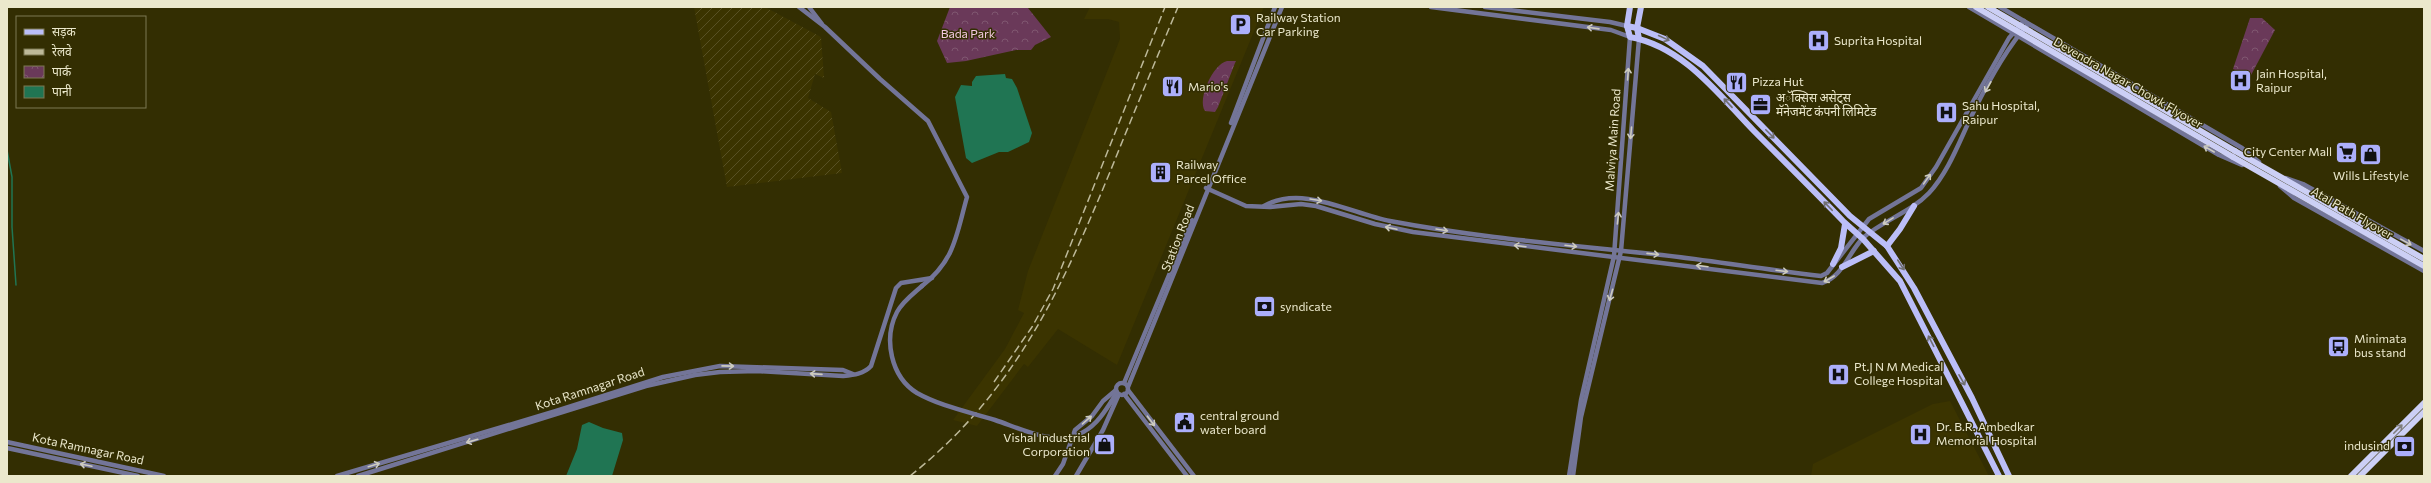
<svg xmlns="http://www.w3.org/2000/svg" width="2431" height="483" viewBox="0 0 2431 483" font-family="Commissioner,'Noto Sans Devanagari',sans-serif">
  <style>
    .built { fill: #3b3400 }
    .industrial { fill: url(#industrial-furrows) }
    .park { fill: url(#park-crowns) }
    .water { fill: #207553 }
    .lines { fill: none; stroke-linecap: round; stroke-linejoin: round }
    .stream { stroke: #207553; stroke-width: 1.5 }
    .tertiary { stroke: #737598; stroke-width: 4.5 }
    .primary { stroke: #bbbef8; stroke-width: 6 }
    .trunk { stroke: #cccff5; stroke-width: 6 }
    .rail { stroke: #bdb999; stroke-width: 1.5; stroke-dasharray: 8 4; stroke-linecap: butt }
    .tertiary-bridge { stroke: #737598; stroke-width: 4.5 }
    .trunk-bridge { stroke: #cccff5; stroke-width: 6 }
    .oneway { stroke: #cdcbbf }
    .oneway2 { stroke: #706f71 }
    .oneway3 { stroke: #807e7c }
    .labels { text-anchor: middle; stroke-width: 3; stroke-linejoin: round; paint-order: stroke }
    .poi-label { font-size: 12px; fill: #ebe8cc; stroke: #332e02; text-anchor: start }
    .park-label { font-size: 12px; fill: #f4c8e2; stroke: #332e02 }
    .street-label { font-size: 12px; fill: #ebe8cc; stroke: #332e02 }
  </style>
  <defs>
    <pattern id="industrial-furrows" width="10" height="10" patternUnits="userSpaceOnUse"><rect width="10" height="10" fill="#3b3400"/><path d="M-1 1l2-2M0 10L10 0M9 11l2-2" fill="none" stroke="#585124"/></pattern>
    <pattern id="park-crowns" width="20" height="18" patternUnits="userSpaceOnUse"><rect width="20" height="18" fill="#6a3959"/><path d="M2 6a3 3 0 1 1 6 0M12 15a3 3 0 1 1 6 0" fill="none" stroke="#7f5670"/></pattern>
  </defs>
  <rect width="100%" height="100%" fill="#332e02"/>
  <!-- built -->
  <g class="built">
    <path d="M1090,7H1264L1117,365L1058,329L1028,367L1024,364L977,426L953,420L1005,349L1024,313L1018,310L1028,271L1120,39L1119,22L1108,19H1084Z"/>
    <path d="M1950,401L1989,476H1811L1813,464L1933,404Z"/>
  </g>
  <!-- industrial -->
  <path class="industrial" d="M694,7H765L821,37L824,78L815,74L808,98L831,112L842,173L727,187Z"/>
  <!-- park -->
  <g class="park">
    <path d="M950,7L1028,8L1051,37L1035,45L1031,50H1016L966,61L947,63L937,41Z"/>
    <path d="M2250,18H2262L2275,30L2250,77L2233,69Z"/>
    <path d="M1227,61H1236L1235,63L1218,107L1215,112L1205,111C1197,99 1213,64 1227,61Z"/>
  </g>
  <!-- water -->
  <g class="water">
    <path d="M1005,74L1006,78L1012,79L1017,88L1032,133L1029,142L1008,152H999L972,163L966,158L955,97L961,85L972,86V82L976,76Z"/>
    <path d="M589,422L603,428L622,433L623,440L612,476H566L577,449L582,425Z"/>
  </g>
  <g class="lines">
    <!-- stream -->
    <path class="stream" d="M7,150L12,177V227L16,285"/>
    <!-- tertiary -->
    <g class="tertiary">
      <path d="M799,7L825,27L880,79L928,121L967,197C956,236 955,260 922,286"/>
      <path d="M809,7L822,24"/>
      <path d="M1431,7L1611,30L1630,37L1614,256L1581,400L1569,476"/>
      <path d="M1485,7L1610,22L1627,26"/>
      <path d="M1969,7L2219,155L2242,165"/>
      <path d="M2000,7L2242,148L2259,162"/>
      <path d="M1231,123L1275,7"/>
      <path d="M2286,178L2303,184L2424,251"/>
      <path d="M2280,186L2294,198L2424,271"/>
      <path d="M1206,188L1246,206L1270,207L1301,204L1316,206L1375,224L1413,232L1822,283C1843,277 1849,251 1864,237C1884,220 1911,212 1929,193C1950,170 1960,139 1974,111C1989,80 2006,49 2028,24"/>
      <path d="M1264,206C1302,184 1352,214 1390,221C1480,238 1571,245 1662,255C1715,261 1768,270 1821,276L1827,273L1869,219L1921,188L1936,167L2009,38L2024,21"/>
      <path d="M1124,383L1192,220"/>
      <circle cx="1122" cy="389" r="6"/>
      <path d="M1128,387L1282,7"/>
      <path d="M1128,390L1194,476"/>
      <path d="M1124,394L1187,476"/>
      <path d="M1111,402L1117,392"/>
      <path d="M7,442L164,476"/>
      <path d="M7,448L138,476"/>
      <path d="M337,476L556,411L663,377L720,366L843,370L853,374"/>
      <path d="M358,476L646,386L695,375L720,372L757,371L843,376C853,375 864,374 871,366L896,288L901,283L932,278"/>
      <path d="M1055,476L1063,464L1075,430L1092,416L1103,401L1116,390"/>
      <path d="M1076,476L1103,430L1119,394"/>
      <path d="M1573,476L1581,417L1621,251L1639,39"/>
    </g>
    <!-- primary -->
    <g class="primary">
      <path d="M1630,7L1627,26L1630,37C1684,47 1718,94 1754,131C1784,161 1814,191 1844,222L1863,239L1900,281L1999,476"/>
      <path d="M1627,26L1637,28L1665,39L1703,66L1850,216L1887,246L1914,288L1972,398L2009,476"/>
      <path d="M1639,39L1637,28L1641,7"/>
      <path d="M1887,246L1900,229L1914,206"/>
      <path d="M1833,264L1841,248L1845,224"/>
      <path d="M1842,267L1874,251"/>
    </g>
    <!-- trunk -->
    <g class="trunk">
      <path d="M2235,151L2424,259"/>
      <path d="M2233,157L2424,266"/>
      <path d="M2351,476L2424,403"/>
      <path d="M2360,476L2424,412"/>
    </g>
    <!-- rail -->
    <g class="rail">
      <path d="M994,382L1032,327L1053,289L1165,7"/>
      <path d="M910,476C1015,392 1060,292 1110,172C1132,117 1155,62 1178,7"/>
    </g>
    <!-- tertiary-bridge -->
    <path class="tertiary-bridge" d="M922,286C913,294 903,301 897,312C883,339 891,377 917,393C940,406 969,412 995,420C1019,428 1052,445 1077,435C1093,429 1102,416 1111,402"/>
    <!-- trunk-bridge -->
    <g class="trunk-bridge">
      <path d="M1976,7L2233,157"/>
      <path d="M1988,7L2235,151"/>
    </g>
  </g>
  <!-- one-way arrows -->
  <defs><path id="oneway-shaft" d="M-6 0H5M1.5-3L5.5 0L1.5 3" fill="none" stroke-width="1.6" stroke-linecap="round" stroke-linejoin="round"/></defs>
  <g class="oneway">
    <use href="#oneway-shaft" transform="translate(1593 28) rotate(-172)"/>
    <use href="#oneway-shaft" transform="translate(1628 74) rotate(-86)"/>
    <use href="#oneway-shaft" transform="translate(1988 87) rotate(119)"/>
    <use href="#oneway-shaft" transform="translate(1631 133) rotate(95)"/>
    <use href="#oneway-shaft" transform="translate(2209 149) rotate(-150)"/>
    <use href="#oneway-shaft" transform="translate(1927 179) rotate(-55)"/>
    <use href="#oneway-shaft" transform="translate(1316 200) rotate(9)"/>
    <use href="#oneway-shaft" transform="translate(1618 218) rotate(-84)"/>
    <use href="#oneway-shaft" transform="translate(1888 221) rotate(149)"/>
    <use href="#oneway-shaft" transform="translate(1391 228) rotate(-168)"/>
    <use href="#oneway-shaft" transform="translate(1442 230) rotate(9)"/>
    <use href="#oneway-shaft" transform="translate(2406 242) rotate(29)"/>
    <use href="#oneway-shaft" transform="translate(1520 246) rotate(-173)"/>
    <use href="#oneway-shaft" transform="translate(1571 246) rotate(7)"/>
    <use href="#oneway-shaft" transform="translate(1653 254) rotate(6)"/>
    <use href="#oneway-shaft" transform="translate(1702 266) rotate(-173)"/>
    <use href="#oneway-shaft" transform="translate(1782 271) rotate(7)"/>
    <use href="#oneway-shaft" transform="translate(1829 279) rotate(150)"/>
    <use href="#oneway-shaft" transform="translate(1611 295) rotate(106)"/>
    <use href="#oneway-shaft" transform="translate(728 366) rotate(1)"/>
    <use href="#oneway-shaft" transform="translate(816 374) rotate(-176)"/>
    <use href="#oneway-shaft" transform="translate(1087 420) rotate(-41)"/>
    <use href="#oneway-shaft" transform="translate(1151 421) rotate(53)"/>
    <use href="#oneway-shaft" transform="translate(472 441) rotate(164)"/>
    <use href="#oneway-shaft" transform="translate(86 465) rotate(-168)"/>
    <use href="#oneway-shaft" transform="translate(374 465) rotate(-17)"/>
  </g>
  <g class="oneway2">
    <use href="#oneway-shaft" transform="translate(1664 38) rotate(25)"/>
    <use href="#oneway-shaft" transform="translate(1728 103) rotate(-133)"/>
    <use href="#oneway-shaft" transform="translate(1770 134) rotate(45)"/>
    <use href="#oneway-shaft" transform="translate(1828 206) rotate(-134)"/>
    <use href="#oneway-shaft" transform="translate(1901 265) rotate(57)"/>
    <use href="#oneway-shaft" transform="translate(1931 341) rotate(-117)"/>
    <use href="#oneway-shaft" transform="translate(1962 380) rotate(60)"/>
  </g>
  <use class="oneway3" href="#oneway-shaft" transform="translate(2398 429) rotate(-45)"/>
  <!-- icons -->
  <defs>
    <symbol id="parking-square" viewBox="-11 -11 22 22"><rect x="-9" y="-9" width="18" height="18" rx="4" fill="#acaffb" stroke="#332e02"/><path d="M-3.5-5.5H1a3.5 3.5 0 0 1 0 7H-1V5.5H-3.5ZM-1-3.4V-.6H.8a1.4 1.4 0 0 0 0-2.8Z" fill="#111"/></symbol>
    <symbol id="hospital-square" viewBox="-11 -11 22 22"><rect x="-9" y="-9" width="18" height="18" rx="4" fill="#acaffb" stroke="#332e02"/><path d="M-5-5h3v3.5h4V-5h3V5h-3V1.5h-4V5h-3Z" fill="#111"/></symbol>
    <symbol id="restaurant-square" viewBox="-11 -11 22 22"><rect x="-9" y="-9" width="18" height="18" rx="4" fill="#acaffb" stroke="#332e02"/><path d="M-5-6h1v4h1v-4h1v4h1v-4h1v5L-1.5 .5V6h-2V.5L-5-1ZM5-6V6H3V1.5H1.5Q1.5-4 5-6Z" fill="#111"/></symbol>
    <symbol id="office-square" viewBox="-11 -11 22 22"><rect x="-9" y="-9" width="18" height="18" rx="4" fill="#acaffb" stroke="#332e02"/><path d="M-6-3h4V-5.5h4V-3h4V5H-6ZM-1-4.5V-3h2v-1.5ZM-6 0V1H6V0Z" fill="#111"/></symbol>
    <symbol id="supermarket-square" viewBox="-11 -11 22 22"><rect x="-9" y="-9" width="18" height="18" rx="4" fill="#acaffb" stroke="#332e02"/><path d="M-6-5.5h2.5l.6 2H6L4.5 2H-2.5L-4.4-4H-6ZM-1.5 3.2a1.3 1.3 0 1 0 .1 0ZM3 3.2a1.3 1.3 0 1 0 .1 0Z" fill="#111"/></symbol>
    <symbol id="shop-square" viewBox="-11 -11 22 22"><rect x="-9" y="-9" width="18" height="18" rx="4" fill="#acaffb" stroke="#332e02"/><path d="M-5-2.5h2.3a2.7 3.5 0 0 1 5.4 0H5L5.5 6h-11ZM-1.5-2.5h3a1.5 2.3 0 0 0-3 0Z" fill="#111"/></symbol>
    <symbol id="building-square" viewBox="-11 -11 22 22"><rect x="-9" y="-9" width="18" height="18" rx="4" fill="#acaffb" stroke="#332e02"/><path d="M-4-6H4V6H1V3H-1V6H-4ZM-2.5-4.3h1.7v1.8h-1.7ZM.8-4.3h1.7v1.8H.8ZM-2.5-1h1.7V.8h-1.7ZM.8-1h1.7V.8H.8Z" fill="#111"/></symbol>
    <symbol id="bank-square" viewBox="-11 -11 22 22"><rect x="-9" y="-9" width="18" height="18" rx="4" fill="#acaffb" stroke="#332e02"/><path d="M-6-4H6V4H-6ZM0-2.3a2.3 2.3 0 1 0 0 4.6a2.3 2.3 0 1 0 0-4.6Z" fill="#111"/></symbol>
    <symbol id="bus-square" viewBox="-11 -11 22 22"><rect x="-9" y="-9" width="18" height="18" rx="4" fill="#acaffb" stroke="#332e02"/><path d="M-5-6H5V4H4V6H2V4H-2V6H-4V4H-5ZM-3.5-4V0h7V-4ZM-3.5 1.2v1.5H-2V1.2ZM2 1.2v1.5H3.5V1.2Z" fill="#111"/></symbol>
    <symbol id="civic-square" viewBox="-11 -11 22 22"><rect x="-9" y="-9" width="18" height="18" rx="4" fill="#acaffb" stroke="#332e02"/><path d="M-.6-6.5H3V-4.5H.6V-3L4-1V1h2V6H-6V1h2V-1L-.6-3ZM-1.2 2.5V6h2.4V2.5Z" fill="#111"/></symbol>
  </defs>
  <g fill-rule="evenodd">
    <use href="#parking-square" x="1228" y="12" width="25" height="25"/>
    <use href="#hospital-square" x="1806" y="28" width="25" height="25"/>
    <use href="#hospital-square" x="2228" y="68" width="25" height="25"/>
    <use href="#restaurant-square" x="1724" y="70" width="25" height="25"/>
    <use href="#restaurant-square" x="1160" y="74" width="25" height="25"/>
    <use href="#office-square" x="1748" y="92" width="25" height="25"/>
    <use href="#hospital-square" x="1934" y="100" width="25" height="25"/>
    <use href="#supermarket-square" x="2334" y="140" width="25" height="25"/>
    <use href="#shop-square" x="2358" y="142" width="25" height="25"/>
    <use href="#building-square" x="1148" y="160" width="25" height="25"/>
    <use href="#bank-square" x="1252" y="294" width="25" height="25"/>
    <use href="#bus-square" x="2326" y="334" width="25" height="25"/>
    <use href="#hospital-square" x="1826" y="362" width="25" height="25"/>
    <use href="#civic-square" x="1172" y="410" width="25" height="25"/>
    <use href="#hospital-square" x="1908" y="422" width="25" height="25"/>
    <use href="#shop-square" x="1092" y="432" width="25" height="25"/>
    <use href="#bank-square" x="2392" y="434" width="25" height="25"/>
  </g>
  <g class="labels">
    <!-- poi labels -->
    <g class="poi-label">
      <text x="1256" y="22">Railway Station<tspan x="1256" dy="14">Car Parking</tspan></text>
      <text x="1834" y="45">Suprita Hospital</text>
      <text x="2256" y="78">Jain Hospital,<tspan x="2256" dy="14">Raipur</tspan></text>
      <text x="1752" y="86">Pizza Hut</text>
      <text x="1188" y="91">Mario's</text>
      <text x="1776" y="102">अॅक्सिस असेट्स<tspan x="1776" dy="14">मॅनेजमेंट कंपनी लिमिटेड</tspan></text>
      <text x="1962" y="110">Sahu Hospital,<tspan x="1962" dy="14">Raipur</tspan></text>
      <text x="2332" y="156" text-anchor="end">City Center Mall</text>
      <text x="1176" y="169">Railway<tspan x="1176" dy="14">Parcel Office</tspan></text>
      <text x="2371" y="180" text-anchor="middle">Wills Lifestyle</text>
      <text x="1280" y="311">syndicate</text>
      <text x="2354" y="343">Minimata<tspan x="2354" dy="14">bus stand</tspan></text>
      <text x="1854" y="371">Pt.J N M Medical<tspan x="1854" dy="14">College Hospital</tspan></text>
      <text x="1200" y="420">central ground<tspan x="1200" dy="14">water board</tspan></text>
      <text x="1936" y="431">Dr. B.R. Ambedkar<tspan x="1936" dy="14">Memorial Hospital</tspan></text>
      <text x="1090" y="442" text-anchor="end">Vishal Industrial<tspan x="1090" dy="14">Corporation</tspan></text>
      <text x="2390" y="450" text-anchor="end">indusind</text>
    </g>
    <!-- park labels -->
    <g class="park-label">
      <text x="968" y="38">Bada Park</text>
    </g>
    <!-- street labels -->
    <g class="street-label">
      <text transform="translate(2128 83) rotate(30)" y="4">Devendra Nagar Chowk Flyover</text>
      <text transform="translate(1613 140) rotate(-86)" y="4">Malviya Main Road</text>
      <text transform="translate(2352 213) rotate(30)" y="4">Atal Path Flyover</text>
      <text transform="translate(1178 238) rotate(-69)" y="4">Station Road</text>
      <text transform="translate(590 389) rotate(-18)" y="4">Kota Ramnagar Road</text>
      <text transform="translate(88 449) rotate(12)" y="4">Kota Ramnagar Road</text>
    </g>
  </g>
  <!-- border -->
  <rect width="2431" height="483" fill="none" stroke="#ebe8cc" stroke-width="16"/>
  <!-- legend -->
  <rect x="16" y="16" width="130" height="92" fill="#332e02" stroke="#7d7853"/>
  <rect x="24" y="29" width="20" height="6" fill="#bbbef8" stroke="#7d7853"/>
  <text x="52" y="36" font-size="12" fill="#ebe8cc">सड़क</text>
  <rect x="24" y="49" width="20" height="6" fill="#bdb999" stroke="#7d7853"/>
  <text x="52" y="56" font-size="12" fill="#ebe8cc">रेलवे</text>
  <rect x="24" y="66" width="20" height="12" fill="url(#park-crowns)" stroke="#7d7853"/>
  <text x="52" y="76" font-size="12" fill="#ebe8cc">पार्क</text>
  <rect x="24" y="86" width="20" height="12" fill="#207553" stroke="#7d7853"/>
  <text x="52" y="96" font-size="12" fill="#ebe8cc">पानी</text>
</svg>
